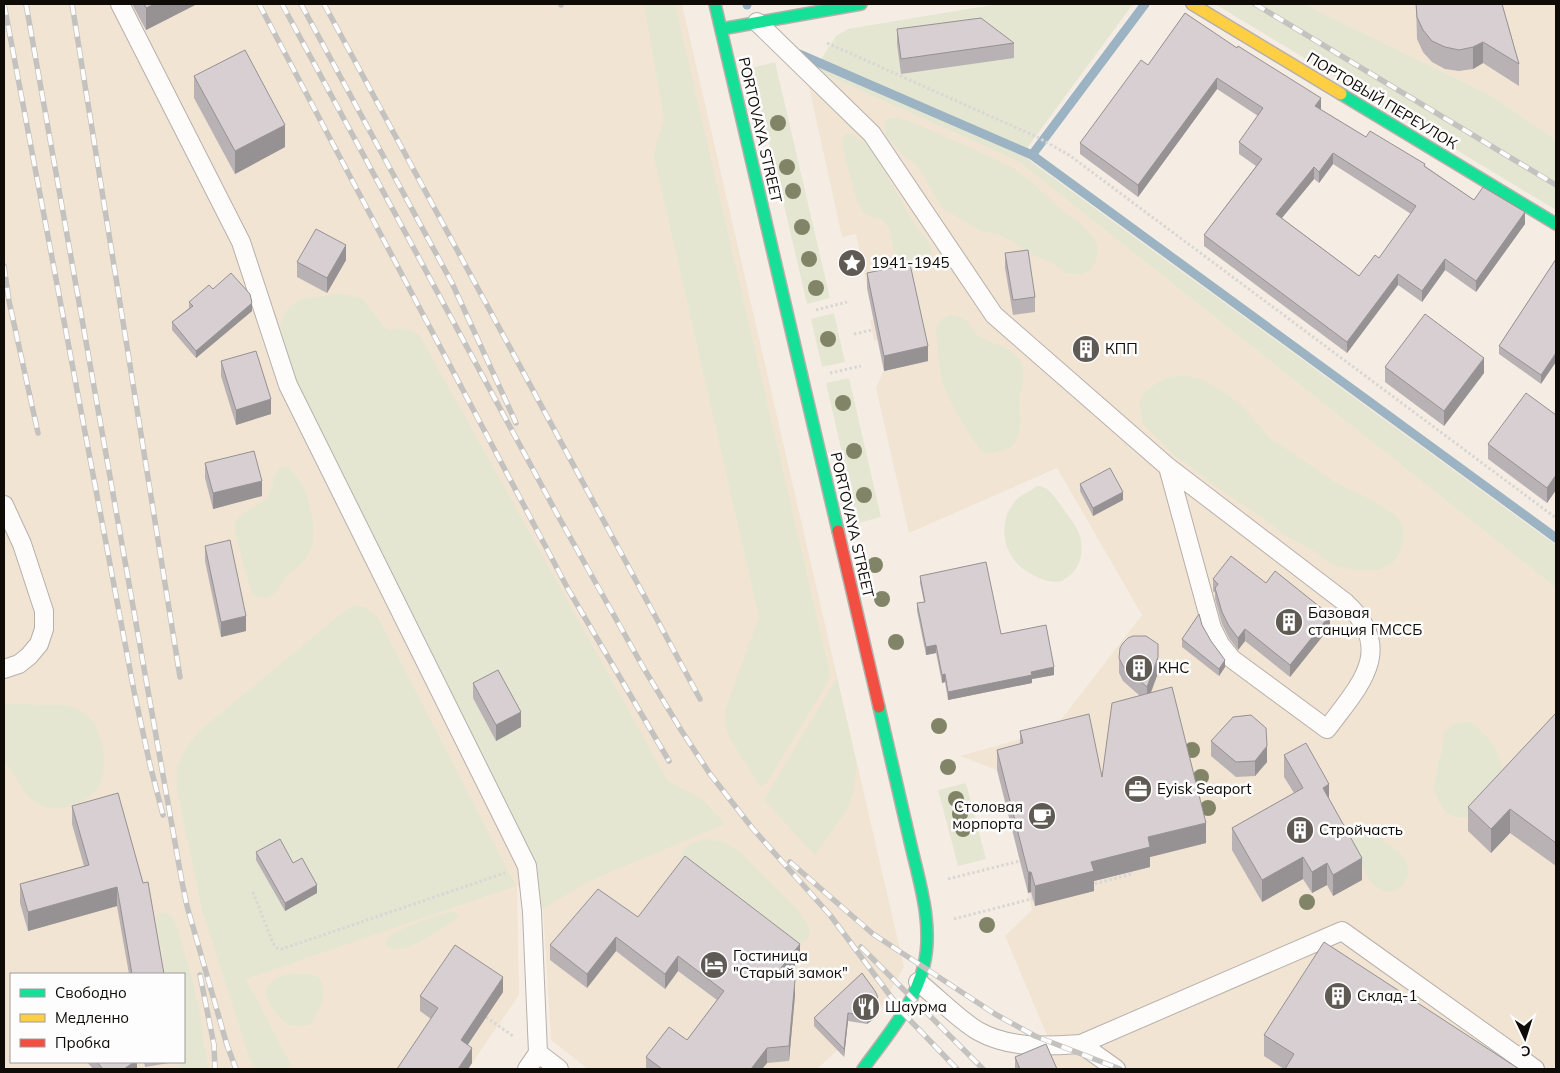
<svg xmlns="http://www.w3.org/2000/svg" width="1560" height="1073" viewBox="0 0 1560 1073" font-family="Mulish,sans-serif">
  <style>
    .built { fill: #f1e4d3; fill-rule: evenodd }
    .green { fill: #e4e6d2 }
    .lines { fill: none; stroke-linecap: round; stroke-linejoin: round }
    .stream { stroke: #9bb3c2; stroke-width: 9 }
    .lane-casing { stroke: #b7b0aa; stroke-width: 20 }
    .fast-casing { stroke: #b7b0aa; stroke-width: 14 }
    .slow-casing { stroke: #b7b0aa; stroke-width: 14 }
    .jam-casing { stroke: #b7b0aa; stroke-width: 14 }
    .path { stroke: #d9d7d4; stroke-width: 3; stroke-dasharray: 2.5 2.5; stroke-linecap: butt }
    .lane { stroke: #fefcfb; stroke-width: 18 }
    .fast { stroke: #16e098; stroke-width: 11 }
    .slow { stroke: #ffcf43; stroke-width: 11 }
    .jam { stroke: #f24e42; stroke-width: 11 }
    .rail-casing { stroke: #c4c2bf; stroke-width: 5.5 }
    .rail { stroke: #fdfdfd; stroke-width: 4; stroke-dasharray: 11; stroke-linecap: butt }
    .tree { fill: #828467 }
    .wall { fill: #b9b2b5; fill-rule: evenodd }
    .shaded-wall { fill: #969193 }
    .building { fill: #d7cfd2; stroke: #969193; fill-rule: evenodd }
    .labels { text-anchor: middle; stroke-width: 5; stroke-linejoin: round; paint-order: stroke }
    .street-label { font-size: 15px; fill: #0f0b06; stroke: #fdfdfd }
    .poi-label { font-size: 15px; fill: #0f0b06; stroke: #fdfdfd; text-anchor: start }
  </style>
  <rect width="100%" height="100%" fill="#f5ede4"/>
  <!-- built -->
  <g class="built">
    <path d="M4,4H682L904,967L875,1018L853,1015L838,1029L846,1037L845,1043L817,1069H588L551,1040L543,909L517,886L519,995L468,1069H4ZM11,974H184V1062H11Z"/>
    <path d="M1304,4H1556V140L1492,96Z"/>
    <path d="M814,70L1018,161L1556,588V1069H1019L1057,1053L1048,1038L1005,936L1032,910L997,770L960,756L1053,730L1142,615L1057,468L909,533L876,388L884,370L877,340L874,341L870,320L874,319L856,234L842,237L807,78Z"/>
  </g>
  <!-- green -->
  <g class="green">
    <path d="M644,4H675L830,674L827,684L766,784L760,786L730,739L725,725V710L759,617L654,157C655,143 661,132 664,118Z"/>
    <path d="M998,4H1133L1022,155L1556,545V588L1018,161L814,70L836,36L848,29Z"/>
    <path d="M1215,4H1304L1492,96L1556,140V210Z"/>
    <path d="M775,62L830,298L807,304L752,68Z"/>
    <path d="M891,117H896L907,120L971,148L1013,168L1034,184L1065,213L1081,224L1095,239L1098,249L1096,261L1089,271L1080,275L1065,273L1051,262L1028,253L1012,241L997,234L981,231L942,208L922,173L915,164L902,154L888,140L885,133V122Z"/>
    <path d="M851,133L871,148L912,220L928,241L931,248V255L927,269C906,277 897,262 892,244C891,240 891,236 890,232C889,227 885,223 882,219C857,216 858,203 852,182C848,169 844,157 842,143L844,135Z"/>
    <path d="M342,294L362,298L385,328L393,330L403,328L412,331L420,336L668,781L702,799L725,824L587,882L543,909L529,852L383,555L295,385L280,325L287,310L295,303L304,298Z"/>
    <path d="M834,313L845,362L822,367L811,319Z"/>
    <path d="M952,315C960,317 966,318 971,326C973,329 974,333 977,335C990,344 1009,345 1019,359C1027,371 1022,383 1020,396C1018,409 1024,424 1018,437C1015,446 1007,450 998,452C993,453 988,455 983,452C973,444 944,393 942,380C939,365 938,347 936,331C938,321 942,317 952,315Z"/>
    <path d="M1186,375L1203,380L1226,393L1243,407L1270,438L1338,484L1366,497L1394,514L1402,524L1404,537L1400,553L1393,562L1379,570H1356L1334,566L1314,551L1283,534L1260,516L1208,481L1185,462L1175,456L1143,424L1139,403L1144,393L1155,384L1168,377Z"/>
    <path d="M849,378L881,517L858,523L826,383Z"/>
    <path d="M288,466C292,471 297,476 300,481C309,496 317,528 312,545C311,550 306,558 303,562C298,568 290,571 286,577C276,592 272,602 253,596L250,588L235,533V521L245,512L267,499L273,486V478L279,468Z"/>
    <path d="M1037,486C1048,486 1054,496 1060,504C1066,514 1077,525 1080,536C1084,552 1081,567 1068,577C1067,577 1063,581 1062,581C1051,585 1036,577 1026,571C1002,555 997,523 1015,501C1020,495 1031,491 1037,486Z"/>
    <path d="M356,606L365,607L378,618L516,886L246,979L293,1069H253L202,910L177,789V767L182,755L189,743L203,728L348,608Z"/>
    <path d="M837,678L857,765L853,792L847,810L815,855L764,800Z"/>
    <path d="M4,704L66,705C85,709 97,722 101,741C104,753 106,767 102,779C95,800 66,813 45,807C30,802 21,788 14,775C10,770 6,764 4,758C1,748 4,717 4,704Z"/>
    <path d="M1462,722H1471C1491,741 1498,745 1503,773L1468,818L1457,817L1447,814L1438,801L1434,787L1438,765L1441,755L1444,732L1453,724Z"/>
    <path d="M966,783L986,859L958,866L938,790Z"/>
    <path d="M1367,832C1380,836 1379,838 1390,846C1395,849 1401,853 1404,858C1420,881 1384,914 1364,870C1359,859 1353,849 1353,837L1358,833Z"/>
    <path d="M706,839L725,842L739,851L799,911L809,927L810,933L807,939L801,944L794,945L682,864L680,858C685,843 692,843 706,839Z"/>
    <path d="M165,912L172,917L176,924L194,986L200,1014L208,1069H180L179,1062H184V974H165L156,924L157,914Z"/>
    <path d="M451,912L457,913L459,915C454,922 450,923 444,927C430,935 404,956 387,947C386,944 385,943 387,939C392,930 439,914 451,912Z"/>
    <path d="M301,973L310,974L320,978C328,995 321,1010 309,1025C301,1026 293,1027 286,1023C279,1018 263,998 266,989C268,985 273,980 277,978C284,974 293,974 301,973Z"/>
  </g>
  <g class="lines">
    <!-- stream -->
    <g class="stream">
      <path d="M747,4V5"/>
      <path d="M799,54L1032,155L1556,538"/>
      <path d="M1032,155L1145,4"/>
    </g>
    <defs>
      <g id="lane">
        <path d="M120,4L241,242L288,385L527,866L532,912L538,1053L527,1069"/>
        <path d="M757,22L872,134L994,315L1168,467L1346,603C1397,650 1358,687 1327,729L1232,659L1220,644L1212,628L1168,467"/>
        <path d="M4,505L22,544L44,611V629L39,644L29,656L19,664L4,669"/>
        <path d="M918,982C936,996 959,1020 978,1031C1010,1049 1047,1046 1081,1044L1342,931L1535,1069"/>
        <path d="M1081,1044L1116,1069"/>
        <path d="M538,1053L559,1069"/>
      </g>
      <g id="fast">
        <path d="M715,4L838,531"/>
        <path d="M721,29L861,4"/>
        <path d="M1341,94L1556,224"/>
        <path d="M863,1069C886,1037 915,1004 924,965C934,923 918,878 909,837C899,794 889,751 879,707"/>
      </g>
      <path id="slow" d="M1192,4L1341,94"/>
      <path id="jam" d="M838,531L879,707"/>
    </defs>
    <!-- lane casing -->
    <use href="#lane" class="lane-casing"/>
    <!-- fast casing -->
    <use href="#fast" class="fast-casing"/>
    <!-- slow casing -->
    <use href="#slow" class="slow-casing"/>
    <!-- jam casing -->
    <use href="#jam" class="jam-casing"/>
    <!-- path -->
    <g class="path">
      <path d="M827,43L1037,137L1069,155L1556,518"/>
      <path d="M816,310L847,302"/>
      <path d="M854,334L872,330"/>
      <path d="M830,373L861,366"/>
      <path d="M948,879L1020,861"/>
      <path d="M1090,885L1132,874L1131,872"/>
      <path d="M253,892L273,943L277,948L282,949L505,873"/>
      <path d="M954,919L1035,898"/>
      <path d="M486,1017L513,1036"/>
    </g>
    <!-- lane -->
    <use href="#lane" class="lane"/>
    <!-- fast -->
    <use href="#fast" class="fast"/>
    <!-- slow -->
    <use href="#slow" class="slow"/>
    <!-- jam -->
    <use href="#jam" class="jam"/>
    <defs>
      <g id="rail">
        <path d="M4,4L134,691L150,765L163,815"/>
        <path d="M26,4L182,882L187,906L227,1045L236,1069"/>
        <path d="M72,4L180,677"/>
        <path d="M259,4L568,589L669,761"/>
        <path d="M282,4L557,514L643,667L681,730L710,774L753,829L830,915L903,1013L957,1069"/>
        <path d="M301,4L452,283L516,423"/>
        <path d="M324,4L700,699"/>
        <path d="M561,4V5"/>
        <path d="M1255,4L1556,185"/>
        <path d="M4,266L9,301L38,433"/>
        <path d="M790,862L873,934L995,1014L1035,1036L1120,1069"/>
        <path d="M861,947L983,1069"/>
        <path d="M200,975L214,1045L215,1069"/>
      </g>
    </defs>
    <!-- rail casing -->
    <use href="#rail" class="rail-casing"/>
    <!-- rail -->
    <use href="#rail" class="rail"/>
  </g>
  <!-- trees -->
  <g class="tree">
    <circle cx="778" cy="123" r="8"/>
    <circle cx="787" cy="167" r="8"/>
    <circle cx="793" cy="191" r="8"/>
    <circle cx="802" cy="227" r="8"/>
    <circle cx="809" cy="259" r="8"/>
    <circle cx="816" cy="288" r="8"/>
    <circle cx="828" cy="339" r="8"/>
    <circle cx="843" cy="403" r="8"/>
    <circle cx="854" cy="451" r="8"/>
    <circle cx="864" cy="495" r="8"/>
    <circle cx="875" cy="565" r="8"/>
    <circle cx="882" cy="599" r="8"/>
    <circle cx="896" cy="642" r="8"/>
    <circle cx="939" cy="726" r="8"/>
    <circle cx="1192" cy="750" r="8"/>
    <circle cx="948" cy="767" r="8"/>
    <circle cx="1201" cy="777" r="8"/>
    <circle cx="956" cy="799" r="8"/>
    <circle cx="1208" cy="808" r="8"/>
    <circle cx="960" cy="814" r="8"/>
    <circle cx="963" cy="829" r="8"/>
    <circle cx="1307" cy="902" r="8"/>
    <circle cx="987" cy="925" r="8"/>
  </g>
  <!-- wall -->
  <g class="wall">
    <path d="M132,4H197L146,30Z"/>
    <path d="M1416,4H1502L1519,64V86L1483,63L1473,69L1459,71L1445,69L1432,62L1423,52L1417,39Z"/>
    <path d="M1185,13L1320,109L1366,137L1425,166L1474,200L1525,224L1476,292L1445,270L1422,302L1398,285L1347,353L1204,246V235L1256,166L1239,154V142L1258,116L1217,89L1138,197L1080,154V143L1148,65ZM1333,164L1411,214L1379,258L1359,276L1282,218L1314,179L1319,183Z"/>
    <path d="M897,29L1014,43V58L901,74L897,44Z"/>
    <path d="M194,76L285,147L235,174L194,98Z"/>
    <path d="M1005,253L1035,297V312L1013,315L1005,268Z"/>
    <path d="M1556,259L1541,384L1499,354V346Z"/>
    <path d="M346,260L327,293L297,277V262Z"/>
    <path d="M867,273L928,361L884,371L867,288Z"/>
    <path d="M189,302L252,311L196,358L172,330V322L189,308Z"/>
    <path d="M221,361L271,414L236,425L221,376Z"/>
    <path d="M1385,367L1484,373L1444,426L1385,382Z"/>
    <path d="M1556,415V490L1547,503L1488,459V444Z"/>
    <path d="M205,463L262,496L213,509L205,478Z"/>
    <path d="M1080,484L1123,500L1093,516L1080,491Z"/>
    <path d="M205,546L246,631L221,637L205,561Z"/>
    <path d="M920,576L1001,634L1054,675L1032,679V683L948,700L945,682L942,683L936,653L926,655L917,611V603L924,602L920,583Z"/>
    <path d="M1213,579L1266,583L1330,627L1290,677L1245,641L1238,650L1229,638L1222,624L1215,599V593L1213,591Z"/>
    <path d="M1202,625L1225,667L1219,676L1182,647V639Z"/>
    <path d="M1119,658L1158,673L1151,693L1206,843L1150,857V867L1094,881V891L1035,906L1031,892L1028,893L997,770V750L1020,744V731L1102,777L1140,696L1123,681L1119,673Z"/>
    <path d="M473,683L521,727L496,741L473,698Z"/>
    <path d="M1556,713V866L1510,833L1491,853L1468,831V807Z"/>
    <path d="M1211,741L1267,762L1255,776L1236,777L1211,756Z"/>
    <path d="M1284,755L1329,800L1362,880L1333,896L1327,885L1312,893L1303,879L1262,902L1232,850V828L1294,793L1284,777Z"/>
    <path d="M72,806L164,974H129L117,906L28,931L20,903V884L84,866L72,824Z"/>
    <path d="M256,852L293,863L317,893L285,911L256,860Z"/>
    <path d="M638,917L800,959L788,974L795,995L789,1061L767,1063L762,1069H646V1057L687,1040L717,1000L678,971L665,989L616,951L587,988L550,960V945Z"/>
    <path d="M862,973L878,1010L875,1018L867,1024L848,1021L844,1057L814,1026V1018Z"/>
    <path d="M503,992L467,1045L472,1063L468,1069H397L431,1019L420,1011V996Z"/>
    <path d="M1264,1035L1519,1069H1284L1264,1056Z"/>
    <path d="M1015,1057L1057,1069H1015Z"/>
    <path d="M87,1062H137V1069H93Z"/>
    <path d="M144,1062H175L145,1067Z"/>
  </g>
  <!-- shaded-wall -->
  <g class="shaded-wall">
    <path d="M155,4H197L146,30V8Z"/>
    <path d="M1483,42V63L1473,69V47Z"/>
    <path d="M1217,78V89L1138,197V185Z"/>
    <path d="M1321,98V109L1315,117V106Z"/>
    <path d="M285,125V147L235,174V151Z"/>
    <path d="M1333,153V164L1319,183V172Z"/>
    <path d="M1314,167V179L1276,225V214Z"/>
    <path d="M1525,212V224L1476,292V281Z"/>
    <path d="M346,245V260L327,293V278Z"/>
    <path d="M1445,259V270L1422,302V291Z"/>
    <path d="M1398,274V285L1347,353V342Z"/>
    <path d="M252,303V311L196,358V351Z"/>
    <path d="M928,346V361L884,371V356Z"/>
    <path d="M1556,353V362L1541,384V375Z"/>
    <path d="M1484,358V373L1444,426V411Z"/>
    <path d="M271,399V414L236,425V410Z"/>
    <path d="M1556,475V490L1547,503V488Z"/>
    <path d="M262,481V496L213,509V493Z"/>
    <path d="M1123,492V500L1093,516V508Z"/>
    <path d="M1330,615V627L1290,677V665Z"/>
    <path d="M246,616V631L221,637V622Z"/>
    <path d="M1245,629V641L1238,650V638Z"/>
    <path d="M936,645V653L926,655V647Z"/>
    <path d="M1158,657V673L1147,702V687Z"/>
    <path d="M1225,660V667L1219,676V669Z"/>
    <path d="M1054,667V675L1032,679V683L948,700V692L1031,672Z"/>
    <path d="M945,674V682L942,683V675Z"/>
    <path d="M521,712V727L496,741V725Z"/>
    <path d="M1267,746V762L1255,776V761Z"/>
    <path d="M1329,784V806L1323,788Z"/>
    <path d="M1510,809V833L1491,853V829Z"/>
    <path d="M1206,823V843L1150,857V867L1094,881V891L1035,906V886L1148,837Z"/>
    <path d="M1303,857V879L1262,902V880Z"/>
    <path d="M1362,858V880L1333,896V875Z"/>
    <path d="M1327,863V885L1312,893V872Z"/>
    <path d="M1028,872H1031V892L1028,893Z"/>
    <path d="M317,885V893L285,911V903Z"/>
    <path d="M117,887V906L28,931V912Z"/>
    <path d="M616,937V951L587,988V974Z"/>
    <path d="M800,944V959L781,983V968Z"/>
    <path d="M678,956V971L665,989V974Z"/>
    <path d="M503,977V992L461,1055V1040Z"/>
    <path d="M795,980V995L789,1061V1046Z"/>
    <path d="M878,1002V1010L875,1018L867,1024V1016Z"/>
    <path d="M848,1013V1021L844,1057V1049Z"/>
    <path d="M472,1048V1063L468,1069H458Z"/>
    <path d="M767,1048V1063L762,1069H751Z"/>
    <path d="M134,1062H137V1069H124Z"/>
  </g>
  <!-- building -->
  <g class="building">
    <path d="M144,4H155L146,8Z"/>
    <path d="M1416,4H1502L1519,64L1483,42L1473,47L1459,50L1445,47L1432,41L1423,30L1417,17Z"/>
    <path d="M1185,13L1237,48L1238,46L1321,98L1315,106L1366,137L1370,131L1425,164L1424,166L1474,200L1483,187L1525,212L1476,281L1445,259L1422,291L1398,274L1347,342L1204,235L1262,159L1239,142L1263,108L1217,78L1138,185L1080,143L1141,60L1148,65ZM1333,153L1416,206L1379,258L1375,255L1359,276L1276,214L1314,167L1319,172Z"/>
    <path d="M981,18L1014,43L901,59L897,29Z"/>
    <path d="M245,50L285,125L235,151L194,76Z"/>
    <path d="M316,229L346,245L327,278L297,262Z"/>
    <path d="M1028,250L1035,297L1013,300L1005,253Z"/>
    <path d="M1556,259V353L1541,375L1499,346Z"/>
    <path d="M910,264L928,346L884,356L867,273Z"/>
    <path d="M231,273L250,294L252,303L196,351L172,322L193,306L189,302L209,285L213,289Z"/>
    <path d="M1425,314L1484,358L1444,411L1385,367Z"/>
    <path d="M256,351L271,399L236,410L221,361Z"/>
    <path d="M1526,393L1556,415V475L1547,488L1488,444Z"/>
    <path d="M254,451L262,481L213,493L205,463Z"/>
    <path d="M1110,468L1123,492L1093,508L1080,484Z"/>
    <path d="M230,540L246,616L221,622L205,546Z"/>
    <path d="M1231,556L1266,583L1275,571L1330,615L1290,665L1245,629L1238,638L1229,626L1222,612L1215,588L1218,584L1213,579Z"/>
    <path d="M986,562L1001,634L1046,625L1054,667L1031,672L1032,675L948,692L945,674L942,675L936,645L926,647L917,603L925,602L920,576Z"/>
    <path d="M1199,614L1202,625L1211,641L1225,660L1219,669L1182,639Z"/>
    <path d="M1133,636H1146L1158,644V657L1147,687L1123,666L1119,658L1120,648L1123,643L1128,638Z"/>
    <path d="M498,670L521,712L496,725L473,683Z"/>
    <path d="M1172,687L1206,823L1148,837L1150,847L1091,862L1094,871L1035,886L1031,872H1028L997,750L1023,743L1020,731L1089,714L1102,777L1112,703Z"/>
    <path d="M1556,713V843L1510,809L1491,829L1468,807Z"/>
    <path d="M1251,715L1266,728L1267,746L1255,761L1236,762L1211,741L1233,717Z"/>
    <path d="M1306,743L1329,784L1323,788L1362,858L1333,875L1327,863L1312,872L1303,857L1262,880L1232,828L1303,788L1284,755Z"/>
    <path d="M118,793L143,883L148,882L164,974H132L117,887L28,912L20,884L89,865L72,806Z"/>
    <path d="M280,839L293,863L302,858L317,885L285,903L256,852Z"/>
    <path d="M685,856L800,944L781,968L795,980L789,1046L767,1048L751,1069H662L646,1057L669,1027L687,1040L724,991L678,956L665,974L616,937L587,974L550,945L598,889L638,917Z"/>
    <path d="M1324,942L1519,1069H1285L1294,1054L1264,1035Z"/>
    <path d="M455,945L503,977L461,1040L472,1048L458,1069H397L438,1008L420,996Z"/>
    <path d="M862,973L875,991L877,995L878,1002L875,1010L867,1016L848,1013L844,1049L814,1018Z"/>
    <path d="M1046,1044L1057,1069H1020L1015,1057Z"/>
    <path d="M97,1062H134L124,1069H103Z"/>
  </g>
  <!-- icons -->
  <defs>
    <symbol id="sight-disc" viewBox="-11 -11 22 22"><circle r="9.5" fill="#605a54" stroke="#fdfdfd"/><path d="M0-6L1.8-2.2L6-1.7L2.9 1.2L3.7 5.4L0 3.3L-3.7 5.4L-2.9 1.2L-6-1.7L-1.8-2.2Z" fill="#fff"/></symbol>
    <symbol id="building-disc" viewBox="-11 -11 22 22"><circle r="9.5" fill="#605a54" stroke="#fdfdfd"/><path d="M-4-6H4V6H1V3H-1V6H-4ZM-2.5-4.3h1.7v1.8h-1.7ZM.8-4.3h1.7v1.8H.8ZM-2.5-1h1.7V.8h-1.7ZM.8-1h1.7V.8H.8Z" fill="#fff"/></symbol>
    <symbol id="office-disc" viewBox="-11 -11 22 22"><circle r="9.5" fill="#605a54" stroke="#fdfdfd"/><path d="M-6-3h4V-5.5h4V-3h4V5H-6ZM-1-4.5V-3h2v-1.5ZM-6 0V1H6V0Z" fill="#fff"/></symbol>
    <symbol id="cafe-disc" viewBox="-11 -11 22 22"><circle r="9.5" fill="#605a54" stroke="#fdfdfd"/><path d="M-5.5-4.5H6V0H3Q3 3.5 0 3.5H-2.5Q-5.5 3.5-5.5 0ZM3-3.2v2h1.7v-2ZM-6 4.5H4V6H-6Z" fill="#fff"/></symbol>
    <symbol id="hotel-disc" viewBox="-11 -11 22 22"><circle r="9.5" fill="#605a54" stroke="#fdfdfd"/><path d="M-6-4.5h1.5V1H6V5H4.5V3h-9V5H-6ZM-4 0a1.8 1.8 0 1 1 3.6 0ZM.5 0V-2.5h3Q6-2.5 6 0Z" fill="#fff"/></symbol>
    <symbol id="restaurant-disc" viewBox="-11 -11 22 22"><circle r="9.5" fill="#605a54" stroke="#fdfdfd"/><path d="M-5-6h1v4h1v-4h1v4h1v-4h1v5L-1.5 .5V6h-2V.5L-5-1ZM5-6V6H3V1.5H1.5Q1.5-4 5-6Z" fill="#fff"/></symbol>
  </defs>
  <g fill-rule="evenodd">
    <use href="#sight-disc" x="836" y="247" width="32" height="32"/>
    <use href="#building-disc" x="1070" y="333" width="32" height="32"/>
    <use href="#building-disc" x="1273" y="606" width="32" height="32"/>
    <use href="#building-disc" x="1123" y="652" width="32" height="32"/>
    <use href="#office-disc" x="1122" y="773" width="32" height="32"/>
    <use href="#cafe-disc" x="1026" y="800" width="32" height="32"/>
    <use href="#building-disc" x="1284" y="814" width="32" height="32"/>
    <use href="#hotel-disc" x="698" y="949" width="32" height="32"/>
    <use href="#building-disc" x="1322" y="980" width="32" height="32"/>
    <use href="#restaurant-disc" x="850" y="991" width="32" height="32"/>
  </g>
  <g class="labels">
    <!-- street labels -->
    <g class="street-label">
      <text transform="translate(1382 101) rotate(31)" y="5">ПОРТОВЫЙ ПЕРЕУЛОК</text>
      <text transform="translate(760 130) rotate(77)" y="5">PORTOVAYA STREET</text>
      <text transform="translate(852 525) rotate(77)" y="5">PORTOVAYA STREET</text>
    </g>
    <!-- poi labels -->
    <g class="poi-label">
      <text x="871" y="268">1941-1945</text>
      <text x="1105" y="354">КПП</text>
      <text x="1308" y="618">Базовая<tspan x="1308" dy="17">станция ГМССБ</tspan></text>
      <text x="1158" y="673">КНС</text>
      <text x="1157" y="794">Eyisk Seaport</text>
      <text x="1023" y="812" text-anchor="end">Столовая<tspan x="1023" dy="17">морпорта</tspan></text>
      <text x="1319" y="835">Стройчасть</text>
      <text x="733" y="961">Гостиница<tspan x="733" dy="17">"Старый замок"</tspan></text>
      <text x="1357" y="1001">Склад-1</text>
      <text x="885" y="1012">Шаурма</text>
    </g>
  </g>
  <!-- border -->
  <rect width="1560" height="1073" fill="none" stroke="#0f0b06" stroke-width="10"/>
  <!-- legend -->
  <rect x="10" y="973" width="175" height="90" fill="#fdfdfd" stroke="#9e9c9a"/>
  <rect x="20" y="989" width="25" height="8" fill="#16e098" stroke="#9e9c9a"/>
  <text x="55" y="998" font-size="15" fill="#0f0b06">Свободно</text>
  <rect x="20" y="1014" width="25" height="8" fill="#ffcf43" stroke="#9e9c9a"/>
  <text x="55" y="1023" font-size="15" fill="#0f0b06">Медленно</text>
  <rect x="20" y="1039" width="25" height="8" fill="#f24e42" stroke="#9e9c9a"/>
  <text x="55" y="1048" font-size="15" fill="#0f0b06">Пробка</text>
  <!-- north arrow -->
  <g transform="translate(1525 1038) rotate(176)" stroke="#fdfdfd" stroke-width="4" paint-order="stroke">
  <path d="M0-4L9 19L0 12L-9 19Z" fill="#0f0b06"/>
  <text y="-8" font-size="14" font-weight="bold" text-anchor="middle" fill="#0f0b06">С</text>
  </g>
</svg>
